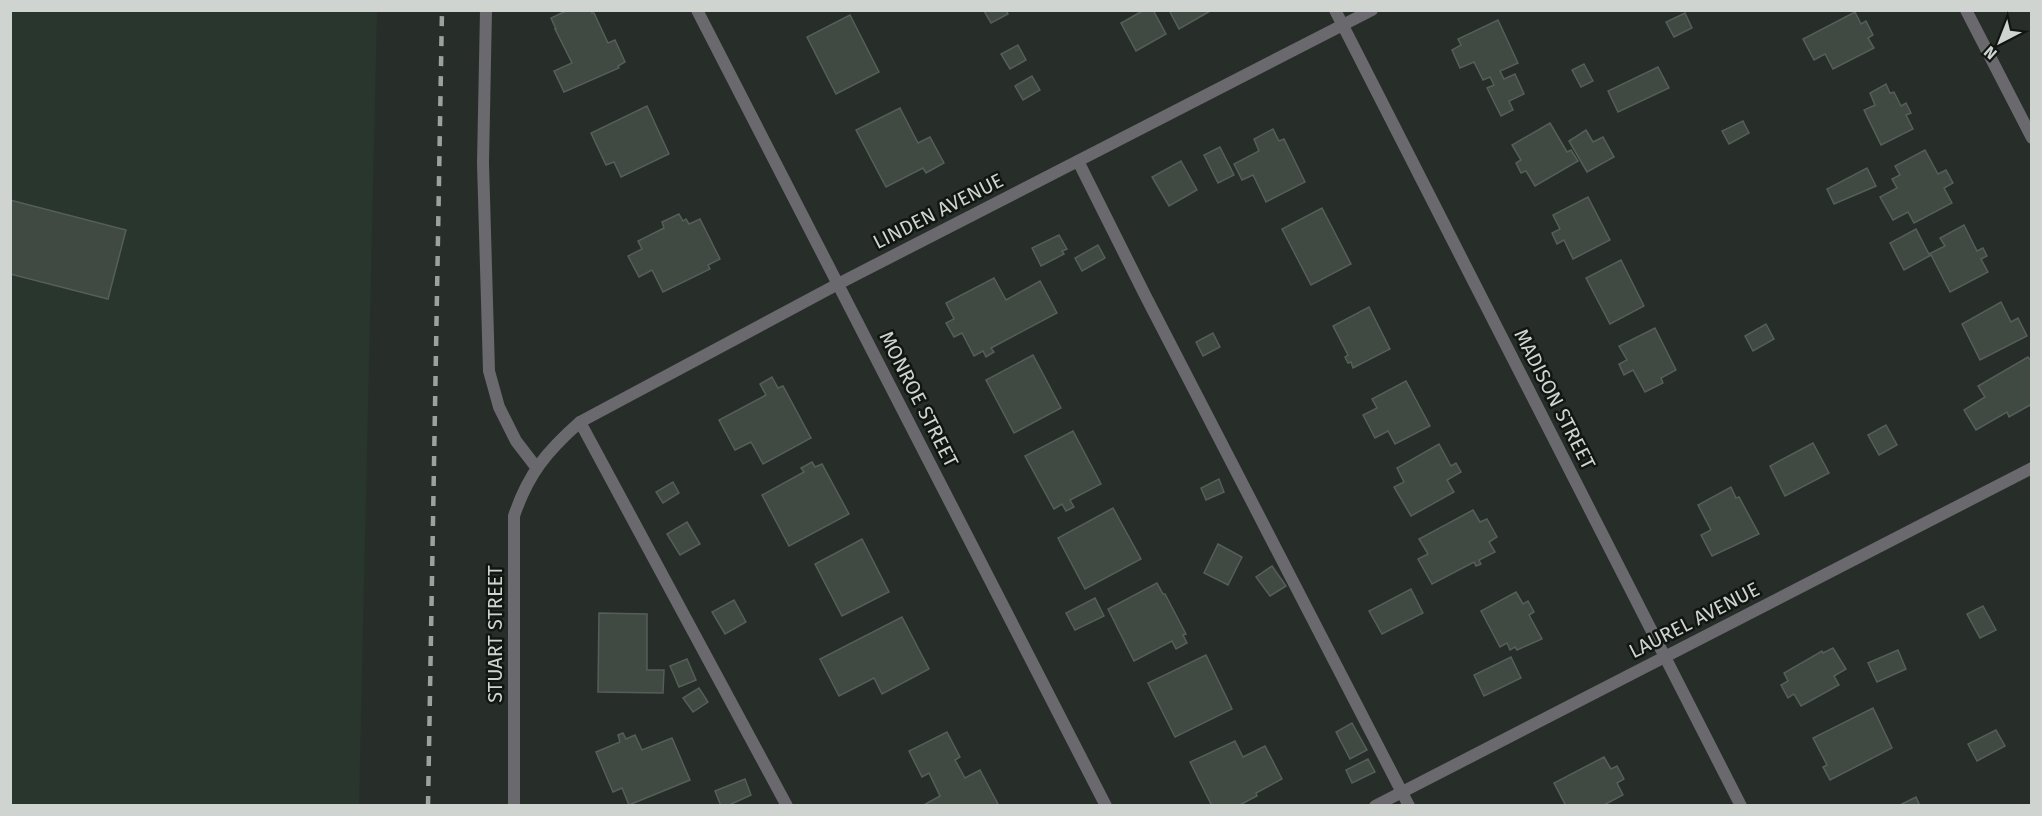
<svg xmlns="http://www.w3.org/2000/svg" width="2042" height="816" viewBox="0 0 2042 816" font-family="'Fira Sans',sans-serif">
  <style>
    .built { fill: #28362d }
    .building { fill: #414943; stroke: #555e58; stroke-width: 1.5 }
    .lines { fill: none; stroke-linecap: round; stroke-linejoin: round }
    .service { stroke: #6a696d; stroke-width: 12 }
    .minor { stroke: #6a696d; stroke-width: 12 }
    .rail { stroke: #9ca29d; stroke-width: 4.5; stroke-dasharray: 10 10; stroke-linecap: butt }
    .labels { text-anchor: middle; stroke-width: 5; stroke-linejoin: round; paint-order: stroke }
    .street-label { font-size: 20px; fill: #cfd4d0; stroke: #121613 }
  </style>
  <rect width="100%" height="100%" fill="#272e29"/>
  <!-- built -->
  <path class="built" d="M10,11H377L359,805H11Z"/>
  <!-- building -->
  <g class="building">
    <path d="M568,10H591L592,13H594L608,43L615,40L625,62L618,66L619,68L564,92L554,71L572,63L555,29H556L551,18Z"/>
    <path d="M1006,10L1008,14L991,23L984,11Z"/>
    <path d="M1144,10H1153L1166,34L1136,51L1121,23Z"/>
    <path d="M1169,10H1212L1179,29Z"/>
    <path d="M1855,12L1861,24L1866,21L1873,35L1868,38L1874,48L1833,69L1825,54L1814,60L1803,39Z"/>
    <path d="M1685,13L1692,28L1674,37L1666,22Z"/>
    <path d="M850,15L879,72L836,94L807,37Z"/>
    <path d="M1498,20L1518,63L1500,71L1504,79L1515,74L1524,94L1509,101L1513,110L1501,116L1487,88L1494,85L1490,77L1483,80L1474,62L1460,68L1452,50L1461,45L1458,39Z"/>
    <path d="M1018,45L1026,60L1010,69L1001,54Z"/>
    <path d="M1584,64L1593,81L1581,87L1572,70Z"/>
    <path d="M1658,67L1669,88L1618,112L1608,91Z"/>
    <path d="M1032,76L1040,90L1023,100L1015,86Z"/>
    <path d="M1886,84L1890,93L1894,92L1901,106L1906,103L1911,113L1906,115L1913,129L1881,145L1864,110L1875,105L1870,93Z"/>
    <path d="M647,106L669,154L621,177L614,162L606,165L591,133Z"/>
    <path d="M900,108L918,143L930,137L944,163L926,173L923,168L886,187L856,130Z"/>
    <path d="M1743,121L1749,133L1729,144L1722,131Z"/>
    <path d="M1550,123L1567,152L1571,150L1578,161L1535,186L1526,171L1521,173L1516,163L1521,160L1512,145Z"/>
    <path d="M1273,129L1279,141L1284,139L1305,182L1266,202L1253,175L1242,180L1234,164L1259,151L1254,139Z"/>
    <path d="M1586,130L1593,142L1603,137L1614,157L1587,172L1569,141Z"/>
    <path d="M1220,147L1234,175L1218,183L1204,155Z"/>
    <path d="M1925,150L1938,174L1946,170L1953,183L1944,188L1952,203L1914,223L1908,212L1893,220L1880,197L1897,188L1892,179L1900,175L1895,166Z"/>
    <path d="M1181,161L1197,190L1169,206L1152,177Z"/>
    <path d="M1867,168L1876,186L1834,204L1827,189Z"/>
    <path d="M1588,197L1610,240L1573,259L1564,240L1557,244L1552,233L1560,229L1553,215Z"/>
    <path d="M10,200L126,230L108,299L10,274Z"/>
    <path d="M1322,208L1351,264L1311,285L1282,229Z"/>
    <path d="M679,214L683,221L686,219L689,224L700,219L720,259L708,265L710,269L663,292L652,270L639,277L628,256L642,249L638,241L664,228L662,222Z"/>
    <path d="M1964,225L1977,251L1983,248L1987,256L1981,259L1988,272L1950,292L1931,255L1904,270L1890,243L1916,229L1929,254L1945,246L1940,238Z"/>
    <path d="M1059,235L1067,249L1062,251L1064,254L1041,266L1032,248Z"/>
    <path d="M1098,245L1105,258L1082,271L1075,258Z"/>
    <path d="M1621,260L1644,306L1610,324L1586,278Z"/>
    <path d="M994,278L1006,300L1040,281L1057,313L991,348L994,352L986,357L983,351L974,356L962,333L954,337L946,323L954,319L946,303Z"/>
    <path d="M2001,302L2011,322L2018,318L2027,336L1980,360L1962,324Z"/>
    <path d="M1369,307L1390,349L1353,368L1351,362L1348,363L1345,357L1348,355L1333,326Z"/>
    <path d="M1766,324L1774,339L1753,351L1745,336Z"/>
    <path d="M1655,328L1676,370L1661,378L1663,383L1645,392L1633,370L1624,375L1619,364L1627,360L1619,346Z"/>
    <path d="M1213,333L1220,347L1203,356L1196,342Z"/>
    <path d="M1033,355L1061,408L1014,433L986,380Z"/>
    <path d="M2028,357L2032,362V404L2009,417L2007,412L1976,430L1964,410L1985,397L1978,386Z"/>
    <path d="M772,377L778,388L783,386L811,438L763,464L751,442L735,450L719,420L766,395L760,384Z"/>
    <path d="M1406,381L1430,426L1395,444L1388,431L1375,438L1363,415L1377,408L1372,399Z"/>
    <path d="M1886,425L1897,445L1879,455L1868,435Z"/>
    <path d="M1073,431L1101,484L1070,500L1074,507L1066,511L1062,504L1054,509L1025,456Z"/>
    <path d="M1813,443L1829,473L1785,496L1770,466Z"/>
    <path d="M1439,444L1451,466L1456,463L1461,472L1447,480L1454,492L1411,516L1394,487L1404,482L1397,468Z"/>
    <path d="M812,462L815,467L822,464L849,514L789,546L762,495L804,472L801,468Z"/>
    <path d="M1219,479L1224,492L1206,500L1201,488Z"/>
    <path d="M673,482L679,493L663,503L656,492Z"/>
    <path d="M1731,487L1736,498L1739,497L1759,534L1712,556L1701,535L1711,530L1698,505Z"/>
    <path d="M1113,508L1141,559L1085,589L1058,538Z"/>
    <path d="M1473,510L1480,522L1487,519L1497,537L1489,542L1495,552L1479,560L1481,564L1476,566L1474,562L1432,584L1418,559L1428,554L1419,539Z"/>
    <path d="M687,522L700,544L680,555L667,534Z"/>
    <path d="M862,539L889,592L842,616L815,564Z"/>
    <path d="M1218,544L1242,557L1228,585L1204,573Z"/>
    <path d="M1272,566L1286,586L1270,596L1256,577Z"/>
    <path d="M1157,583L1163,594H1165L1186,634L1183,635L1187,643L1176,649L1172,641L1134,661L1108,609Z"/>
    <path d="M1411,589L1423,613L1382,634L1369,611Z"/>
    <path d="M1516,592L1523,604L1528,601L1534,612L1529,615L1542,639L1517,650L1515,647L1510,650L1507,643L1500,647L1481,611Z"/>
    <path d="M1095,598L1104,616L1075,630L1066,613Z"/>
    <path d="M734,600L746,622L725,634L712,612Z"/>
    <path d="M1983,606L1996,630L1980,638L1967,614Z"/>
    <path d="M599,613L647,614V670H664L663,693L598,692Z"/>
    <path d="M902,617L929,669L882,694L874,678L839,696L820,659Z"/>
    <path d="M1833,648L1846,669L1834,676L1839,685L1801,706L1794,694L1788,698L1781,685L1788,681L1784,673L1822,651L1823,653Z"/>
    <path d="M1898,650L1906,669L1877,682L1868,663Z"/>
    <path d="M1206,655L1232,709L1175,737L1148,683Z"/>
    <path d="M1511,657L1521,678L1484,696L1474,675Z"/>
    <path d="M687,659L696,680L679,687L670,666Z"/>
    <path d="M699,688L708,702L693,712L683,698Z"/>
    <path d="M1873,708L1892,748L1830,780L1823,767L1827,765L1813,738Z"/>
    <path d="M1352,723L1367,750L1350,759L1336,732Z"/>
    <path d="M1996,730L2005,746L1977,761L1968,744Z"/>
    <path d="M947,732L960,757L955,760L965,778L980,770L999,806H922L940,796L929,773L922,777L909,751Z"/>
    <path d="M623,733L626,739L635,735L642,750L672,738L690,780L629,805L622,788L613,792L596,752L620,742L618,735Z"/>
    <path d="M1235,741L1243,757L1265,746L1282,779L1256,793L1257,796L1238,806H1212L1190,762Z"/>
    <path d="M1604,757L1611,769L1617,766L1624,779L1617,783L1623,795L1602,806H1566L1554,783Z"/>
    <path d="M1368,759L1375,772L1352,783L1346,770Z"/>
    <path d="M745,779L751,795L727,806H721L715,791Z"/>
    <path d="M1916,797L1920,806H1898Z"/>
  </g>
  <g class="lines">
    <!-- service -->
    <g class="service">
      <path d="M486,10L483,163L489,371L499,407L516,441L536,467"/>
      <path d="M1078,161L1145,295L1409,806"/>
      <path d="M580,422L787,806"/>
    </g>
    <!-- minor -->
    <g class="minor">
      <path d="M697,10L1106,806"/>
      <path d="M1335,10L1741,806"/>
      <path d="M1966,10L2032,138"/>
      <path d="M514,806V516C528,474 547,451 580,422L838,284L1372,10"/>
      <path d="M1375,806L2032,468"/>
    </g>
    <!-- rail -->
    <path class="rail" d="M428,806L442,10"/>
  </g>
  <g class="labels">
    <!-- street labels -->
    <g class="street-label">
      <text transform="translate(938 211) rotate(-27)" y="7">LINDEN AVENUE</text>
      <text transform="translate(919 399) rotate(63)" y="7">MONROE STREET</text>
      <text transform="translate(1555 399) rotate(63)" y="7">MADISON STREET</text>
      <text transform="translate(1694 620) rotate(-27)" y="7">LAUREL AVENUE</text>
      <text transform="translate(495 634) rotate(-90)" y="7">STUART STREET</text>
    </g>
  </g>
  <!-- border -->
  <rect width="2042" height="816" fill="none" stroke="#cfd4d0" stroke-width="24"/>
  <!-- north arrow -->
  <g transform="translate(2000 42) rotate(222)" stroke="#121613" stroke-width="4.5" paint-order="stroke">
  <path d="M0-4.5L10 22L0 15L-10 22Z" fill="#cfd4d0"/>
  <text y="-9" font-size="16" font-weight="bold" text-anchor="middle" fill="#cfd4d0">N</text>
  </g>
</svg>
